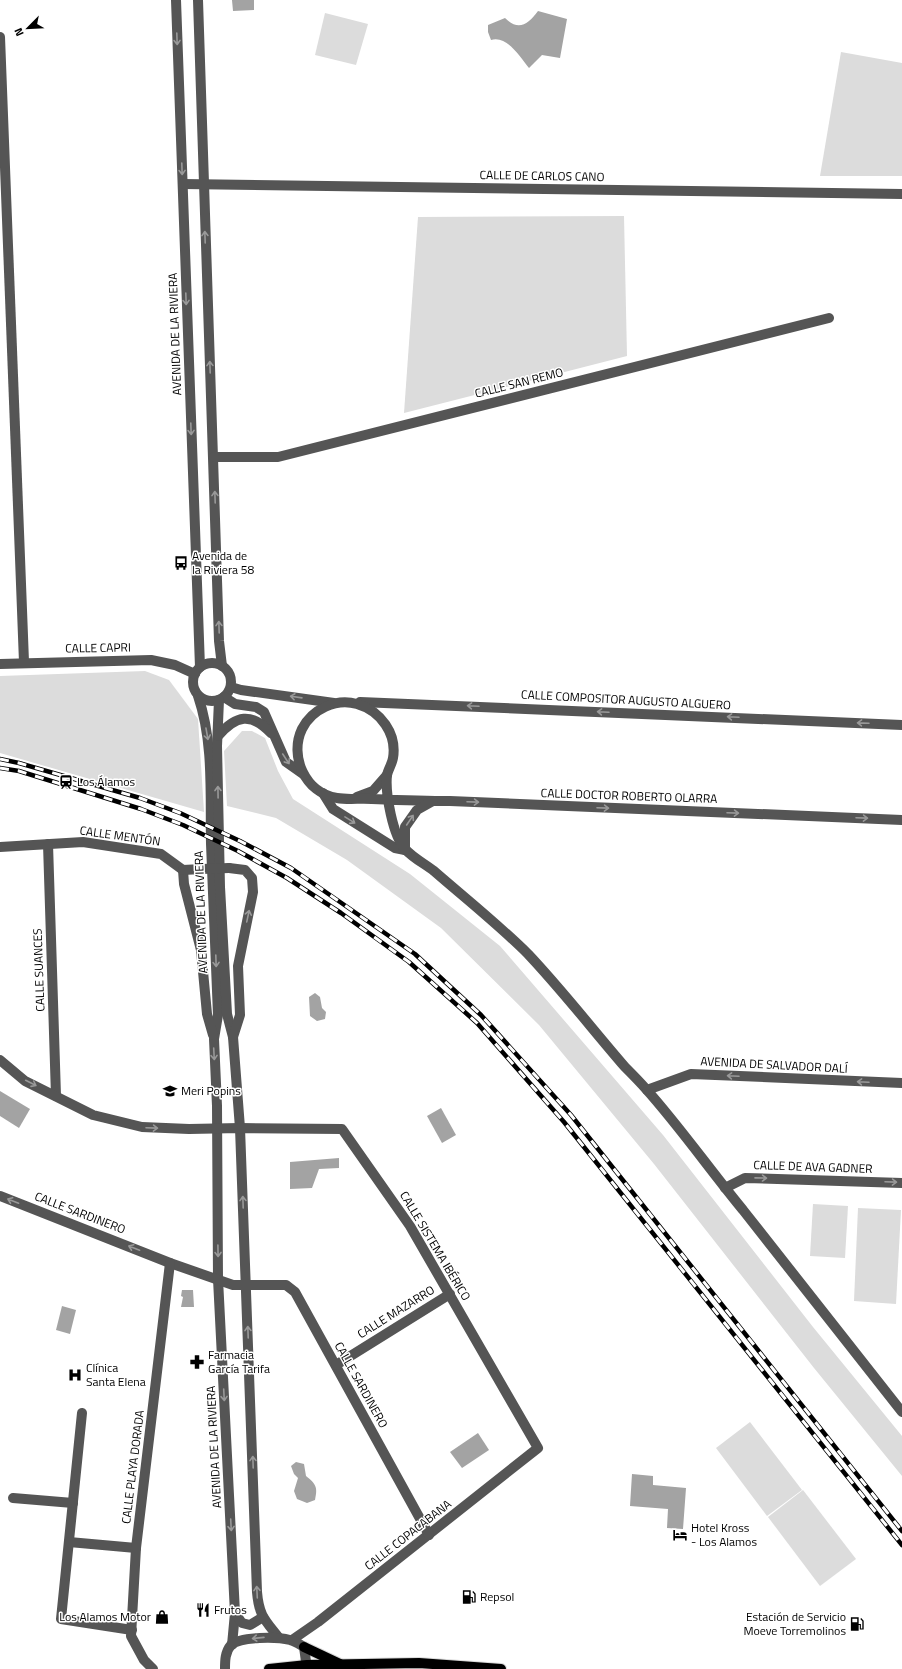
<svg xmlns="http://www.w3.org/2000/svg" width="902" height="1669" viewBox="0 0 902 1669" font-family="'Titillium Web',sans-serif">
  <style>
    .green { fill: #dcdcdc }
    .water { fill: #a3a3a3 }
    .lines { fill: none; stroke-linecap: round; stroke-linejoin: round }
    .major-casing { stroke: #dbdbdb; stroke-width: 12 }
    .minor { stroke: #555; stroke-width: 10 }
    .major { stroke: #000; stroke-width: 10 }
    .rail-casing { stroke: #000; stroke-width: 4.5 }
    .rail { stroke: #fff; stroke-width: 3; stroke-dasharray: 9; stroke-linecap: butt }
    .minor-bridge { stroke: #555; stroke-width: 10 }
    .oneway { stroke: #999 }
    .labels { text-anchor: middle; stroke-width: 3; stroke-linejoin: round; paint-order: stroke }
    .street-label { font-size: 12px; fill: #000; stroke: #fff }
    .poi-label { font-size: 12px; fill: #000; stroke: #fff; text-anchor: start }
  </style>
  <rect width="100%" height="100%" fill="#fff"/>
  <!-- green -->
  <g class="green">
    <path d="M325,13L368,24L356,65L315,55Z"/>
    <path d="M841,52L902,63V176H820Z"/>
    <path d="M624,216L627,356L404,413L418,217Z"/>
    <path d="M145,671L169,680L198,719L204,812L0,753V676Z"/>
    <path d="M242,731H252L265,738L278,771L293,799L410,874L500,946L663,1135L813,1327L902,1436V1476L814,1368L654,1164L539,1025L441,928L347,860L276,818L227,806L224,751Z"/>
    <path d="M813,1204L848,1206L845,1258L810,1256Z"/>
    <path d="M858,1208L901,1210L896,1304L854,1301Z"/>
    <path d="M750,1422L802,1490L767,1516L716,1448Z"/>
    <path d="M803,1490L856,1559L820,1586L768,1517Z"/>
  </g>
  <!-- water -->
  <g class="water">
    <path d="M232,0H254V10L233,11Z"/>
    <path d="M538,11L567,19L560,58L542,55L529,68C520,57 507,35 491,40L488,32V25L505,18C518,31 528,25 538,11Z"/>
    <path d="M315,993L320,997L322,1008L326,1012L325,1019L317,1021L310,1016L309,997Z"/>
    <path d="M0,1091L30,1109L19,1128L0,1116Z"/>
    <path d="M441,1108L456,1135L442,1143L427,1116Z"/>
    <path d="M339,1158V1168L319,1169L312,1188L290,1189V1162Z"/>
    <path d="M182,1290H193L194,1307H181L183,1297L181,1296Z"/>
    <path d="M62,1306L76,1310L70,1334L56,1330Z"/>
    <path d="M478,1433L489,1450L462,1468L450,1452Z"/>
    <path d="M296,1462L304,1464L306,1476C316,1484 318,1487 315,1500L307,1503L297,1499L294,1491L298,1478L294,1474L291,1466Z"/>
    <path d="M632,1474L653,1476V1485L686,1488L683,1529L667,1528L668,1509L630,1506Z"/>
  </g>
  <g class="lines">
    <defs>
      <g id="major">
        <path d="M304,1647L340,1664"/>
        <path d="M269,1669L307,1665L419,1663L501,1669"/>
      </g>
    </defs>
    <!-- major casing -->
    <use href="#major" class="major-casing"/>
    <!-- minor -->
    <g class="minor">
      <path d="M176,0L200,667"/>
      <path d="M198,0L219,641L222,666"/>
      <path d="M0,37L24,662"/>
      <path d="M183,184L902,194"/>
      <path d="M214,457H278L829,318"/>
      <circle cx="212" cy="682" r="19"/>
      <path d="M0,664L151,660L175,665L195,674"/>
      <path d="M231,687L241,690L334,703"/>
      <path d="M198,696C214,743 210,795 211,844C213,901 216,958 218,1015L214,1039L217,1106L218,1279L235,1613L232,1645"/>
      <path d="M224,697L235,704L256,707L264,712L286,762L303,774"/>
      <path d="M219,700L217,746L220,887L227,1014L233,1037L240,1128L257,1592C259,1616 265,1620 279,1638"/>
      <path d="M360,702L902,725"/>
      <path d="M218,736C236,715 251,712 271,733"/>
      <path d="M323,793L333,809L395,848L405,850"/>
      <path d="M357,797L373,791L387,775"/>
      <path d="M902,820L450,801C424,801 398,800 372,799C361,798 348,800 337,798C305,793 289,756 302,729C312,709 336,698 357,704C381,711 397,734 393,758C392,764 388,770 387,775C385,794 393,836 405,849C413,858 425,864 434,871C465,898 499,925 528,954C562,990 593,1030 625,1067C632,1074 639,1081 646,1089C680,1127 710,1170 743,1210C796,1277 849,1344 902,1412"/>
      <path d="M48,844L56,1096"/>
      <path d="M0,847L83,842L161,854L183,870"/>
      <path d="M405,850V827L417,810L433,801"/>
      <path d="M229,868L245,870L252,878L253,892L238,966L240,1015L233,1037"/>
      <path d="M183,870L184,884L201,950L207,1014L213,1035"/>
      <path d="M183,870L202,869"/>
      <path d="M0,1060L25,1081L93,1115L142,1127L189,1129L240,1128L342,1129L410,1226L538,1448L318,1622L292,1640"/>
      <path d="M647,1090L691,1074L902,1083"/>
      <path d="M725,1188L745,1178L902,1183"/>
      <path d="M0,1196L170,1263L233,1285H286L295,1292L429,1535"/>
      <path d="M336,1365L450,1294"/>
      <path d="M82,1413L61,1619L132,1630"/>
      <path d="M13,1498L73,1503"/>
      <path d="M69,1542L136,1548"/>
      <path d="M235,1613L242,1623L250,1625L263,1617"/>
      <path d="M153,1669L144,1660L131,1636L136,1548L170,1263"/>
      <path d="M225,1669C225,1661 225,1652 231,1645C241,1636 278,1637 290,1640C295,1641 299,1644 304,1647L307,1669"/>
    </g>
    <!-- major -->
    <use href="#major" class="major"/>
    <defs>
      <g id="rail">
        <path d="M0,759L19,763L140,798L180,813L240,841L291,868L415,954L481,1015L571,1115L902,1531"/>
        <path d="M0,768L19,771L141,809L183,825L238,851L287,878L341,913L409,962L477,1023L564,1122L902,1545"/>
      </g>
    </defs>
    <!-- rail casing -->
    <use href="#rail" class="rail-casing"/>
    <!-- rail -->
    <use href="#rail" class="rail"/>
    <!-- minor-bridge -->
    <path class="minor-bridge" d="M202,869L229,868"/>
  </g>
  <!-- one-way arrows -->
  <defs><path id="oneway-shaft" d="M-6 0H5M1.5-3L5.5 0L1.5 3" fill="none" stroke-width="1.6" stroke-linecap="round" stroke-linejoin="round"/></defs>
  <g class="oneway">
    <use href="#oneway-shaft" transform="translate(177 39) rotate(88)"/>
    <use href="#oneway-shaft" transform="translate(182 169) rotate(88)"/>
    <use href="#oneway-shaft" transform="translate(205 237) rotate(-92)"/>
    <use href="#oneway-shaft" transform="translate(186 299) rotate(88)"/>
    <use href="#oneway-shaft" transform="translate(210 367) rotate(-92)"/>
    <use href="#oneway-shaft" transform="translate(191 429) rotate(88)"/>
    <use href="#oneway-shaft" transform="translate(215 497) rotate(-92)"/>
    <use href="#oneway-shaft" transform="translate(219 627) rotate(-92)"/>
    <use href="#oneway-shaft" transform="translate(296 697) rotate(-172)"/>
    <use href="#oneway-shaft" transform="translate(473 706) rotate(-177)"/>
    <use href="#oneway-shaft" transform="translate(603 712) rotate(-177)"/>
    <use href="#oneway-shaft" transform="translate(733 717) rotate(-177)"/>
    <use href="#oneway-shaft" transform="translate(863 723) rotate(-178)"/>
    <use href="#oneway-shaft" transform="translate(207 734) rotate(80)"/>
    <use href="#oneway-shaft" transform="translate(286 759) rotate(57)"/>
    <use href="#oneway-shaft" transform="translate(218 792) rotate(-91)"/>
    <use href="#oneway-shaft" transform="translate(473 802) rotate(2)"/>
    <use href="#oneway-shaft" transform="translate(603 808) rotate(2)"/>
    <use href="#oneway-shaft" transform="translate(733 813) rotate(2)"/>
    <use href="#oneway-shaft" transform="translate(862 818) rotate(2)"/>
    <use href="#oneway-shaft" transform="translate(350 820) rotate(32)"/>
    <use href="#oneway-shaft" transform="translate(410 820) rotate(-56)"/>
    <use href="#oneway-shaft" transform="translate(248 916) rotate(-78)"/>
    <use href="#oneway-shaft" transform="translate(216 961) rotate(88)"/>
    <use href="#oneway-shaft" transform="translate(214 1054) rotate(87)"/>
    <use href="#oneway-shaft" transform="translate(733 1076) rotate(-177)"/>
    <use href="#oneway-shaft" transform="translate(863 1082) rotate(-177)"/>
    <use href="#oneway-shaft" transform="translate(31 1083) rotate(27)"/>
    <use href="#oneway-shaft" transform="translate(152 1128) rotate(2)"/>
    <use href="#oneway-shaft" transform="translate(761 1178) rotate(1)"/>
    <use href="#oneway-shaft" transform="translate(891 1182) rotate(2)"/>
    <use href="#oneway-shaft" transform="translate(13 1201) rotate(-159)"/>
    <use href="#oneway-shaft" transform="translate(243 1202) rotate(-92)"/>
    <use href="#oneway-shaft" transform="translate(134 1248) rotate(-159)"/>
    <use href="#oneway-shaft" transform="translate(218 1251) rotate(89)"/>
    <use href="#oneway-shaft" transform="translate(248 1332) rotate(-92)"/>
    <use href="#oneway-shaft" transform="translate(224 1395) rotate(87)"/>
    <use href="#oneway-shaft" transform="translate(253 1462) rotate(-92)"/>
    <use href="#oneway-shaft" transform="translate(231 1525) rotate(87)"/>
    <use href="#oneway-shaft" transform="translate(257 1592) rotate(-93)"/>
    <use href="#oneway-shaft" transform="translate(258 1638) rotate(174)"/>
  </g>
  <!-- icons -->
  <defs>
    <symbol id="bus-bare" viewBox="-9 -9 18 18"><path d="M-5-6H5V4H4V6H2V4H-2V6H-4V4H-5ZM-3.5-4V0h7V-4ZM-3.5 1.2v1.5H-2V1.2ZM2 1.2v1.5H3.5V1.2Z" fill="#000" stroke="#fff" stroke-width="2.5" paint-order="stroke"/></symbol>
    <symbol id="station-bare" viewBox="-9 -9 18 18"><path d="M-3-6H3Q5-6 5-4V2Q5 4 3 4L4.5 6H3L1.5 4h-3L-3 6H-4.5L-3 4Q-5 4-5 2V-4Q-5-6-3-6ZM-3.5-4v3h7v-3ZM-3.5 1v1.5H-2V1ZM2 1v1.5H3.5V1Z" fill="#000" stroke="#fff" stroke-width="2.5" paint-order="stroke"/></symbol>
    <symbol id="school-bare" viewBox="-9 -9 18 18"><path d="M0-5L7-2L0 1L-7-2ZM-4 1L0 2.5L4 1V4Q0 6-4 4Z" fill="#000" stroke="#fff" stroke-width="2.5" paint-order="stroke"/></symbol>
    <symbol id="pharmacy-bare" viewBox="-9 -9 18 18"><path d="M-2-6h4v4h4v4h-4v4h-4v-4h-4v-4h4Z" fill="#000" stroke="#fff" stroke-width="2.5" paint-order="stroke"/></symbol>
    <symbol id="hospital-bare" viewBox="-9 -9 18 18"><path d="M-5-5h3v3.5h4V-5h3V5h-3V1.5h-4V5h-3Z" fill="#000" stroke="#fff" stroke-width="2.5" paint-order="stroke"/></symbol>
    <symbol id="hotel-bare" viewBox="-9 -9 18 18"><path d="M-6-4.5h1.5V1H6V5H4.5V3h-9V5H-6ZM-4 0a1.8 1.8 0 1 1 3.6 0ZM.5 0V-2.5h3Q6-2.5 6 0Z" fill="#000" stroke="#fff" stroke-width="2.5" paint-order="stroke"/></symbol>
    <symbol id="fuel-bare" viewBox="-9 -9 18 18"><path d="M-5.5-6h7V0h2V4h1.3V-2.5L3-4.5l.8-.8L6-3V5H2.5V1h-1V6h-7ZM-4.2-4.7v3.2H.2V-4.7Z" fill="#000" stroke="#fff" stroke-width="2.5" paint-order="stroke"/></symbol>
    <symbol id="restaurant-bare" viewBox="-9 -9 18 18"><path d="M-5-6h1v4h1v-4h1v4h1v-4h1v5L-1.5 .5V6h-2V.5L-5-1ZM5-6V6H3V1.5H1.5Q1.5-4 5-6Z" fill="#000" stroke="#fff" stroke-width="2.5" paint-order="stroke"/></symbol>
    <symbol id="shop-bare" viewBox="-9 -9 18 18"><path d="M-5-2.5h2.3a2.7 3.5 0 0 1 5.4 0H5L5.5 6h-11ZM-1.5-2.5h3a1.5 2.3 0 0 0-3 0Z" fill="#000" stroke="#fff" stroke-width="2.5" paint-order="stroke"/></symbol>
  </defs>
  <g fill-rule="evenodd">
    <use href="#bus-bare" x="171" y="553" width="20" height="20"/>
    <use href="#station-bare" x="56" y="772" width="20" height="20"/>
    <use href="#school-bare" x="160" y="1081" width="20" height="20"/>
    <use href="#pharmacy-bare" x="187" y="1352" width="20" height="20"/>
    <use href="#hospital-bare" x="65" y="1365" width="20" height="20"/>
    <use href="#hotel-bare" x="670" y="1525" width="20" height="20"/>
    <use href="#fuel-bare" x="459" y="1587" width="20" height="20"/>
    <use href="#restaurant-bare" x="193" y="1600" width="20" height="20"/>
    <use href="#shop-bare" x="152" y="1607" width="20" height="20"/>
    <use href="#fuel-bare" x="847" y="1614" width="20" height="20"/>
  </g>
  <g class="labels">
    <!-- street labels -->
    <g class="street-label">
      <text transform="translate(542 176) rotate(1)" y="4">CALLE DE CARLOS CANO</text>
      <text transform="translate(175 334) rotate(-92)" y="4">AVENIDA DE LA RIVIERA</text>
      <text transform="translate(519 383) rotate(-14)" y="4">CALLE SAN REMO</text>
      <text transform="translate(98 648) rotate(-1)" y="4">CALLE CAPRI</text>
      <text transform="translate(626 700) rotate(3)" y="4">CALLE COMPOSITOR AUGUSTO ALGUERO</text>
      <text transform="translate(629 796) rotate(2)" y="4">CALLE DOCTOR ROBERTO OLARRA</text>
      <text transform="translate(120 836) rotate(8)" y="4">CALLE MENTÓN</text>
      <text transform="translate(201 912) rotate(-92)" y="4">AVENIDA DE LA RIVIERA</text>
      <text transform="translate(39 970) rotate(-92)" y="4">CALLE SUANCES</text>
      <text transform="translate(774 1065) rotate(3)" y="4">AVENIDA DE SALVADOR DALÍ</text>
      <text transform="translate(813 1167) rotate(2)" y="4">CALLE DE AVA GADNER</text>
      <text transform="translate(80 1213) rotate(21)" y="4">CALLE SARDINERO</text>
      <text transform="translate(435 1246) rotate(59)" y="4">CALLE SISTEMA IBÉRICO</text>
      <text transform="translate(396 1312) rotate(-32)" y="4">CALLE MAZARRO</text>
      <text transform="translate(361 1385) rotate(61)" y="4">CALLE SARDINERO</text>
      <text transform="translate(214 1447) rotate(-93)" y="4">AVENIDA DE LA RIVIERA</text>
      <text transform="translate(133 1467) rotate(-83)" y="4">CALLE PLAYA DORADA</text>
      <text transform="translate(408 1535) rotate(-38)" y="4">CALLE COPACABANA</text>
    </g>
    <!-- poi labels -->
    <g class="poi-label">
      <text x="192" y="560">Avenida de<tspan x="192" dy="14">la Riviera 58</tspan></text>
      <text x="77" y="786">Los Álamos</text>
      <text x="181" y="1095">Meri Popins</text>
      <text x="208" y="1359">Farmacia<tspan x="208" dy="14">García Tarifa</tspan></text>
      <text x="86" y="1372">Clínica<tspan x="86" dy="14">Santa Elena</tspan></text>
      <text x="691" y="1532">Hotel Kross<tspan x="691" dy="14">- Los Alamos</tspan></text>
      <text x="480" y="1601">Repsol</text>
      <text x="214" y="1614">Frutos</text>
      <text x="151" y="1621" text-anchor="end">Los Alamos Motor</text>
      <text x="846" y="1621" text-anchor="end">Estación de Servicio<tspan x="846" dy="14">Moeve Torremolinos</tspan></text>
    </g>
  </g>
  <!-- north arrow -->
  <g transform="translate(28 28) rotate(246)" stroke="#ffffff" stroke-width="3" paint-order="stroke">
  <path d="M0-3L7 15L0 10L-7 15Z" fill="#000000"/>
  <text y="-6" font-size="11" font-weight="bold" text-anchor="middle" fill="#000000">N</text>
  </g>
</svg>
